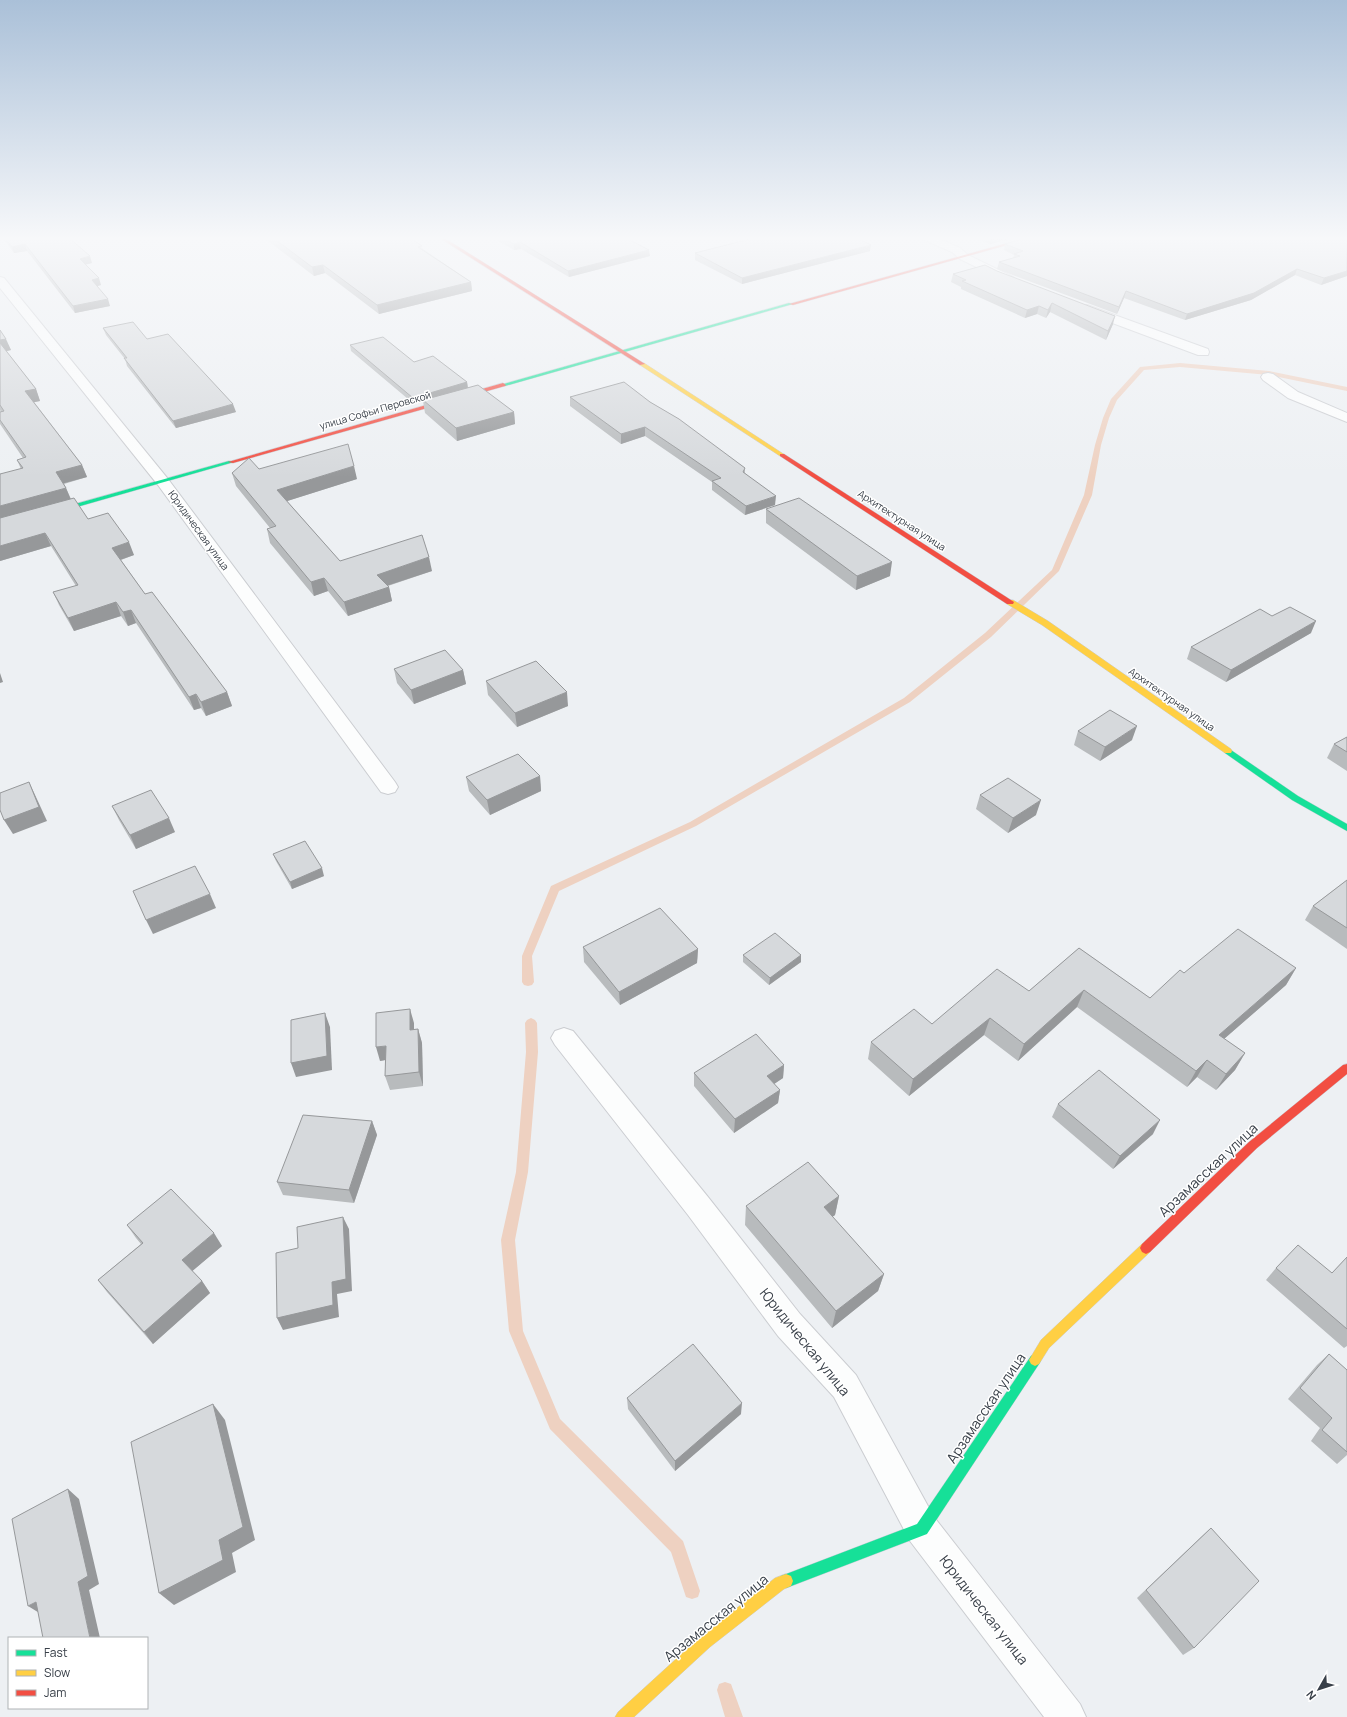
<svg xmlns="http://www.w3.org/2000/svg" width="1347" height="1717" viewBox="0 0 1347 1717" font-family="Manrope,sans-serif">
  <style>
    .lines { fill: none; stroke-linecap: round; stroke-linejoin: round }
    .stream { fill: #eed1c1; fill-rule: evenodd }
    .street-casing { stroke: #cbcdd1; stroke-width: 2 }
    .fast-casing { stroke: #c9ced6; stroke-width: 1 }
    .slow-casing { stroke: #c9ced6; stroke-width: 1 }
    .jam-casing { stroke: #c9ced6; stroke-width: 1 }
    .street { fill: #fcfdfd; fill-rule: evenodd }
    .fast { fill: #16e098; fill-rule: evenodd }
    .slow { fill: #ffcf43; fill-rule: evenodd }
    .jam { fill: #f24e42; fill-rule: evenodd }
    .wall { fill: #b8bbbd }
    .shaded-wall { fill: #96989a }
    .building { fill: #d6d9dc; stroke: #96989a }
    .labels { text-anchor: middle; stroke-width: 3; stroke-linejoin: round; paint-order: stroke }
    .far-street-label { font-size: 10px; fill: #394049; stroke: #fff }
    .near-street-label { font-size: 14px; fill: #394049; stroke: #fff }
  </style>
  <rect width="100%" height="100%" fill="#edf0f3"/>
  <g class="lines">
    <!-- stream -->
    <g class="stream">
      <path d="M1180,363L1269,371L1347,387V391L1269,375L1180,367L1144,370L1117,400L1109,418L1101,445L1092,495L1059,571L991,637L910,702L696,826L559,891L532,956L534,982L532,985L528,986L524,985L522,982V956L551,886L690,822L904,698L985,633L1052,570L1084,495L1095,445L1103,418L1111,399L1140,367Z"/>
      <path d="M531,1018L535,1020L537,1023L538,1052L528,1172L515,1240L523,1331L560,1419L683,1541L700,1591L698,1597L692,1599L686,1597L671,1552L550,1429L509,1331L501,1240L516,1172L526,1052L525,1023L527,1020Z"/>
      <path d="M725,1682L731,1684L743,1717H725L717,1690L719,1684Z"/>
    </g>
    <defs>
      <g id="street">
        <path d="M921,237H935L960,248L968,255L1013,277L1015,279L1013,281H1005L960,259L952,252L922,239Z"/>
        <path d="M0,277L4,278L168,479L395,782L398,787L395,792L388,794L381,792L158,485L0,288Z"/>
        <path d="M1087,305L1208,349L1209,352L1208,355H1198L1083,312L1081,309L1083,306Z"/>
        <path d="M1268,373L1273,374L1298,392L1347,413V422L1288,398L1263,380L1261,377L1263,374Z"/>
        <path d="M564,1028L573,1031L708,1197L800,1314L856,1375L934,1517L1080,1704L1086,1717H1044L910,1541L834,1397L778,1336L688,1215L555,1045L551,1038L555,1031Z"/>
      </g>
      <g id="fast">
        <path d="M789,303L793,304L505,386L500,385Z"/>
        <path d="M229,461L234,462L0,529V525Z"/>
        <path d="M1228,748L1298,796L1347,824V831L1292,800L1225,753L1224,751Z"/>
        <path d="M1035,1354L1039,1356L1041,1360L1039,1364L927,1534L786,1588L781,1586L779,1581L781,1576L917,1524L1031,1356Z"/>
      </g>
      <g id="slow">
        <path d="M640,363H644L785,455L780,456L640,365Z"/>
        <path d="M1007,600H1013L1048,621L1231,749L1232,751L1231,753H1225L1042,625L1007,604Z"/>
        <path d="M1146,1242L1150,1244L1152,1248L1150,1252L1049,1348L1039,1364L1035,1366L1031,1364L1029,1360L1041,1340L1142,1244Z"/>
        <path d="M786,1574L791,1576L793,1581L791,1586L784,1589L710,1647L634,1717H615L618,1712L700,1637L775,1578Z"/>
      </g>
      <g id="jam">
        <path d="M438,237H443L645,364L640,365Z"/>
        <path d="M1029,237H1036L793,305L789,304Z"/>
        <path d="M503,383L506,385L505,386L233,463L228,462Z"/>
        <path d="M780,454H784L1014,602L1013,604H1007L780,456Z"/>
        <path d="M1347,1064V1074L1257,1148L1150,1252L1146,1254L1142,1252L1140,1248L1142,1244L1249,1142L1343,1065Z"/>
      </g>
    </defs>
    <!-- street casing -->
    <use href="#street" class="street-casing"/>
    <!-- fast casing -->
    <use href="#fast" class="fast-casing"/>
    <!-- slow casing -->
    <use href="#slow" class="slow-casing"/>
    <!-- jam casing -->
    <use href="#jam" class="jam-casing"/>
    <!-- street -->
    <use href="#street" class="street"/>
    <!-- fast -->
    <use href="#fast" class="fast"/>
    <!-- slow -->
    <use href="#slow" class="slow"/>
    <!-- jam -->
    <use href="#jam" class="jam"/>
  </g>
  <!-- wall -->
  <g class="wall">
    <path d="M2,237H68L92,263L85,265L101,285L97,286L110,306L75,313L27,251L14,253Z"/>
    <path d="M263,237H409L423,249L471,282L472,291L379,314L325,273L314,276Z"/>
    <path d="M491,237H624L650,256L569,277L521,249L514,250Z"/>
    <path d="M972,237H1017L990,244Z"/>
    <path d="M1347,237V276L1321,285L1295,275L1251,300L1185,320L1124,298L1117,314L997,269L999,262L1013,258L1014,255L1004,250L1005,244Z"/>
    <path d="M870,251L742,284L695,260V253Z"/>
    <path d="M997,271L1113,324L1106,340L1050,312L1046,318L1037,314L1025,318L961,289V287L951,282L953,274Z"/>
    <path d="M103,328L147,339L236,412L176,428L127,366L125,359L106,335Z"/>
    <path d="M0,330L11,350L6,351L36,389L40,401L34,402L82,465L87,477L64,484L66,488L71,499L88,519L134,555L121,560L145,594L227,692L232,706L206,716L201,708L194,710L136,623L128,626L121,616L74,631L59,605L53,592L76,586L51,546L0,561L21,469L17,460L23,458L0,424V412H1L0,410Z"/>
    <path d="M350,345L414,362L467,382L468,388L514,412L515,424L457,441L425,413L423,401L414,404L351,351Z"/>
    <path d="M570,397L650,402L745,468V473L775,505L745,515L712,490V482L645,436L621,444L570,406Z"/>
    <path d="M259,469L357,479L287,501L340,561L432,571L388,586L389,587L392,601L348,616L328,591L314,596L270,543L267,529L270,528L236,486L232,473Z"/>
    <path d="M766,509L890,576L856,590L766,523Z"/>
    <path d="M1272,616L1311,633L1226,682L1187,659L1191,647Z"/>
    <path d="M394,669L463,670L466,684L414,704L397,683Z"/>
    <path d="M486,681L568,706L517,727L488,695Z"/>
    <path d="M1078,731L1132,740L1100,761L1074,745Z"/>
    <path d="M1347,737V771L1327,758L1334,744Z"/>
    <path d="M540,776L541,791L490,815L469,791L466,777Z"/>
    <path d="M980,795L1036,815L1008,833L976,809Z"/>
    <path d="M112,806L175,832L136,849L119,820Z"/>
    <path d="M273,854L324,876L292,889L276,861Z"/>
    <path d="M1347,880V949L1305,920L1313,906Z"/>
    <path d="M583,947L698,949L697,963L620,1005L584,962Z"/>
    <path d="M1079,948L1150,998L1184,973L1296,968L1286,985L1224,1039L1245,1053L1235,1070L1216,1090L1197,1077L1187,1087L1077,1007L1018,1061L984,1035L909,1096L868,1059L871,1042L932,1024L1029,991Z"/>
    <path d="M743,955H801V962L769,985L743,962Z"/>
    <path d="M414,1023V1030L418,1029L422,1043L423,1086L390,1090L385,1076L386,1060L380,1061Z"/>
    <path d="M784,1065L783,1078L774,1084L780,1090L778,1103L734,1133L694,1086V1073Z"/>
    <path d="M1058,1104L1153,1134L1113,1169L1052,1117Z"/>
    <path d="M372,1121L377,1135L354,1203L283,1195L277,1182Z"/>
    <path d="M839,1196L835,1215L832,1217L884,1274L878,1291L832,1328L745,1225L746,1206Z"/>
    <path d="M127,1225L222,1246L192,1271L202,1281L210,1293L153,1344L107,1292L98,1280L141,1244L136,1238Z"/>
    <path d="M1347,1257V1346L1344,1348L1266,1280L1276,1268L1332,1273Z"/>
    <path d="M1329,1354L1347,1370V1455L1337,1464L1311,1441L1320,1428L1288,1399L1317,1365Z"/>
    <path d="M627,1398L741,1414L675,1471L628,1409Z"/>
    <path d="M1211,1528L1194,1648L1183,1655L1137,1598L1201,1537Z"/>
  </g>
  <!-- shaded-wall -->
  <g class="shaded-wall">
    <path d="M995,237H1017L990,244L991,238Z"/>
    <path d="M520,242L521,249L514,250V244Z"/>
    <path d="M25,244L27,251L14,253L12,247Z"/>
    <path d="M871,245L870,251L742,284V278Z"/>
    <path d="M649,250L650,256L569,277L568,271Z"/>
    <path d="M90,256L92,263L82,265L80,259Z"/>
    <path d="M323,265L325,273L314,276L312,267Z"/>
    <path d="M1297,269L1295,275L1251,300L1185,320L1187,314Z"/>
    <path d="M1347,271V276L1321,285L1324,278Z"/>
    <path d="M99,278L101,285L94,287L92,280Z"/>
    <path d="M471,282L472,291L379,314L377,305Z"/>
    <path d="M1126,291L1124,298L1117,314L1119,307Z"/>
    <path d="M108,299L110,306L75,313L73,306Z"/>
    <path d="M1052,303L1050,312L1046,318L1048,310Z"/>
    <path d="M1039,306L1037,314L1025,318L1027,310Z"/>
    <path d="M1115,316L1113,324L1106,340L1108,331Z"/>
    <path d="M6,339L11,350L3,352L0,345V340Z"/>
    <path d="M467,382L468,389L423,400V401L414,404L413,398Z"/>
    <path d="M36,389L40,401L30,403L25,391Z"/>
    <path d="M233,404L236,412L176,428L173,421Z"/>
    <path d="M514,412L515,424L457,441L456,428Z"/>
    <path d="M645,427V436L621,444V434Z"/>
    <path d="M82,465L87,477L61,484L56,472Z"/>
    <path d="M354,466L357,479L281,503L277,490Z"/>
    <path d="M66,488L71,500L0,520V506Z"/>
    <path d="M776,496L775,505L745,515L746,506Z"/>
    <path d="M45,533L51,546L0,561V546Z"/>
    <path d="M129,542L134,555L117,561L112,548Z"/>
    <path d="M429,557L432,571L380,588L377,575Z"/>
    <path d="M892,562L890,576L856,590L857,576Z"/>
    <path d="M324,578L328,591L314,596L311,582Z"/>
    <path d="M389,587L392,601L348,616L344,602Z"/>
    <path d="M116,602L121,616L74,631L68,618Z"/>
    <path d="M131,610L136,623L128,626L123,612Z"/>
    <path d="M1316,621L1311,633L1226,682L1231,670Z"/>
    <path d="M463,670L466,684L414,704L411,690Z"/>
    <path d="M0,673L3,682L0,683Z"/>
    <path d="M227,692L232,706L206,716L201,702Z"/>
    <path d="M567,692L568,706L517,727L515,713Z"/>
    <path d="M196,694L201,708L194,710L189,697Z"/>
    <path d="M1137,726L1132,740L1100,761L1105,747Z"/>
    <path d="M540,776L541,791L490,815L487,800Z"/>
    <path d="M29,782L36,797L47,821L13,834L4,820Z"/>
    <path d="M1041,800L1036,815L1008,833L1013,818Z"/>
    <path d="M169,818L175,832L136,849L130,835Z"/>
    <path d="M322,868L324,876L292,889L290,882Z"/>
    <path d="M210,894L216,908L153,934L146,920Z"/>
    <path d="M698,949L697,963L620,1005L619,992Z"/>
    <path d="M801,955V962L769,985L770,978Z"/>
    <path d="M1296,968L1286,985L1209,1052L1219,1035Z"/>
    <path d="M1084,990L1077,1007L1018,1061L1024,1044Z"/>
    <path d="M410,1009L414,1023V1044L410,1030Z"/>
    <path d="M325,1013L330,1027L332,1070L296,1077L291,1063Z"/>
    <path d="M990,1018L984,1035L909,1096L913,1079Z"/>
    <path d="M418,1029L422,1043L423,1086L419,1072Z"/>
    <path d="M386,1046L390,1059L380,1061L376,1047Z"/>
    <path d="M1245,1053L1235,1070L1216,1090L1226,1074Z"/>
    <path d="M1207,1060L1197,1077L1187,1087L1196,1071Z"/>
    <path d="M784,1065L783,1078L765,1090L767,1076Z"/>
    <path d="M780,1090L778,1103L734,1133L735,1119Z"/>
    <path d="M1160,1120L1153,1134L1113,1169L1120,1156Z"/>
    <path d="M372,1121L377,1135L354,1203L349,1190Z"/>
    <path d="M839,1196L835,1215L820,1226L824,1207Z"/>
    <path d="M343,1217L349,1229L352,1291L337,1294L339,1317L283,1330L277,1318L332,1282Z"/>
    <path d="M214,1233L222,1246L190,1273L182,1260Z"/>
    <path d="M884,1274L878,1291L832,1328L836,1311Z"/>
    <path d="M202,1281L210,1293L153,1344L144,1332Z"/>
    <path d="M742,1403L741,1414L675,1471V1461Z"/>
    <path d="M213,1404L225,1420L255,1540L232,1553L236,1572L174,1605L159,1593L219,1540Z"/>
    <path d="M68,1489L79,1499L99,1584L89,1590L100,1638H90L78,1582Z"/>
    <path d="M36,1602L41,1614L28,1606Z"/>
  </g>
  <!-- building -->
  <g class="building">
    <path d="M4,237H68L90,256L80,259L99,278L92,280L108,299L73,306L25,244L12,247Z"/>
    <path d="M272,237H409L422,246L418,247L471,282L377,305L323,265L312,267Z"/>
    <path d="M502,237H624L649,250L568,271L520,242L514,244Z"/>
    <path d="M758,237H855L871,245L742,278L695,253Z"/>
    <path d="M1029,237H1347V271L1324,278L1297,269L1254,293L1187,314L1126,291L1119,307L999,262L1020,256L1014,254L1023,251L1005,244Z"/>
    <path d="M985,265L997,271L1115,316L1108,331L1052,303L1048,310L1039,306L1027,310L962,281L966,280L953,274Z"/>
    <path d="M133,322L147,339L168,334L233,404L173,421L124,358H127L103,328Z"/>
    <path d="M0,330L6,339L0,340Z"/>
    <path d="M383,337L414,362L433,356L467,382L413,398L350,345Z"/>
    <path d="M0,343L36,389L25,391L82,465L56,472L66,488L0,506V474L23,468L17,460L26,457L0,420V412L4,411L0,405Z"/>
    <path d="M624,382L650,402L679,419L745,468L743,472L776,496L746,506L712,481L721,478L645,427L621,434L570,397Z"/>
    <path d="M478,385L514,412L456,428L423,400Z"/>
    <path d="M348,444L354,466L277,490L340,561L422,535L429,557L377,575L389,587L344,602L324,578L311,582L267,529L276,526L232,473L249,458L259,469Z"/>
    <path d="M74,498L88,519L108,513L129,542L112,548L145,594L152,592L227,692L201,702L196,694L189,697L131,610L123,612L116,602L68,618L53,592L78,585L45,533L0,546V518Z"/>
    <path d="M799,498L892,562L857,576L766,509Z"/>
    <path d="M1290,607L1316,621L1231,670L1191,647L1260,609L1272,616Z"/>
    <path d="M445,650L463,670L411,690L394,669Z"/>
    <path d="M536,661L567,692L515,713L486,681Z"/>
    <path d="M1110,710L1137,726L1105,747L1078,731Z"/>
    <path d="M1347,737V752L1334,744Z"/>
    <path d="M518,754L540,776L487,800L466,777Z"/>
    <path d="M1008,778L1041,800L1013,818L980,795Z"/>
    <path d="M29,782L39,807L4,820L0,810V793Z"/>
    <path d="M151,790L169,818L130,835L112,806Z"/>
    <path d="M305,841L322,868L290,882L273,854Z"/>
    <path d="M195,866L210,894L146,920L133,891Z"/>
    <path d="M1347,880V928L1313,906Z"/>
    <path d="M660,908L698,949L619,992L583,947Z"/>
    <path d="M1238,929L1296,968L1219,1035L1245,1053L1226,1074L1207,1060L1196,1071L1084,990L1024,1044L990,1018L913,1079L871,1042L914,1009L932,1024L997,969L1029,991L1079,948L1150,998L1180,970L1184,973Z"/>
    <path d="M775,933L801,955L770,978L743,955Z"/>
    <path d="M410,1009V1030L418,1029L419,1072L385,1076L386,1046L376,1047V1013Z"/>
    <path d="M325,1013L327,1056L291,1063V1020Z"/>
    <path d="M756,1034L784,1065L767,1076L780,1090L735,1119L694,1073Z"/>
    <path d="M1099,1070L1160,1120L1120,1156L1058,1104Z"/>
    <path d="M303,1115L372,1121L349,1190L277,1182Z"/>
    <path d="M808,1162L839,1196L824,1207L884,1274L836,1311L746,1206Z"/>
    <path d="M171,1189L214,1233L182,1260L202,1281L144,1332L98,1280L143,1243L127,1225Z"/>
    <path d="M343,1217L346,1279L332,1282L333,1305L277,1318L276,1253L298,1248L297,1227Z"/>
    <path d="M1298,1245L1332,1273L1347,1257V1329L1276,1268Z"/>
    <path d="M693,1344L742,1403L675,1461L627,1398Z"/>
    <path d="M1329,1354L1347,1370V1452L1322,1430L1332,1418L1300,1388Z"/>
    <path d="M213,1404L243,1527L219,1540L223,1560L159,1593L131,1442Z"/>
    <path d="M68,1489L88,1576L78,1582L90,1638H43L36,1602L28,1606L12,1519Z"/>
    <path d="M1211,1528L1259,1581L1194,1648L1146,1590Z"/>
  </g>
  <!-- sky -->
  <linearGradient id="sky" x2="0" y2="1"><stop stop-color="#aac0d8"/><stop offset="0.5" stop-color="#f7f8fa"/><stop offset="1" stop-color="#f7f8fa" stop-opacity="0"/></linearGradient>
  <rect width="1347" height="477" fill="url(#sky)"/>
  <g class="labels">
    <!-- far-street labels -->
    <g class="far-street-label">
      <text transform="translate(375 410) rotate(-16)" y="4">улица Софьи Перовской</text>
      <text transform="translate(902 520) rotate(33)" y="4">Архитектурная улица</text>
      <text transform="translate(199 530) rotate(54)" y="4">Юридическая улица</text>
      <text transform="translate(1172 699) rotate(35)" y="4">Архитектурная улица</text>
    </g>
    <!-- near-street labels -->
    <g class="near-street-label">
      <text transform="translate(1208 1170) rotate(-43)" y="5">Арзамасская улица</text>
      <text transform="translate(805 1342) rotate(51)" y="5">Юридическая улица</text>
      <text transform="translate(986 1408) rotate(-56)" y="5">Арзамасская улица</text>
      <text transform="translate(984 1610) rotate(52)" y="5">Юридическая улица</text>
      <text transform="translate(716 1618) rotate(-39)" y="5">Арзамасская улица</text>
    </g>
  </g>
  <!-- legend -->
  <rect x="8" y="1637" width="140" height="72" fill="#ffffff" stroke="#b0b3b6"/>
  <rect x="16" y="1650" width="20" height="6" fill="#16e098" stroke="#b0b3b6"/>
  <text x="44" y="1657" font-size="12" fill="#394049">Fast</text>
  <rect x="16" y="1670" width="20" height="6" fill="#ffcf43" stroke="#b0b3b6"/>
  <text x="44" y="1677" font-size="12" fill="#394049">Slow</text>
  <rect x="16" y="1690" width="20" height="6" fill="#f24e42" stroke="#b0b3b6"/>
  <text x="44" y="1697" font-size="12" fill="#394049">Jam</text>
  <!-- north arrow -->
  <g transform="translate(1319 1689) rotate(231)" stroke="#ffffff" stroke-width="3" paint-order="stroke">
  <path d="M0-3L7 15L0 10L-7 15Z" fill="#394049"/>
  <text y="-6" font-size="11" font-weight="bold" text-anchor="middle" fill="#394049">N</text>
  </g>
</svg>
